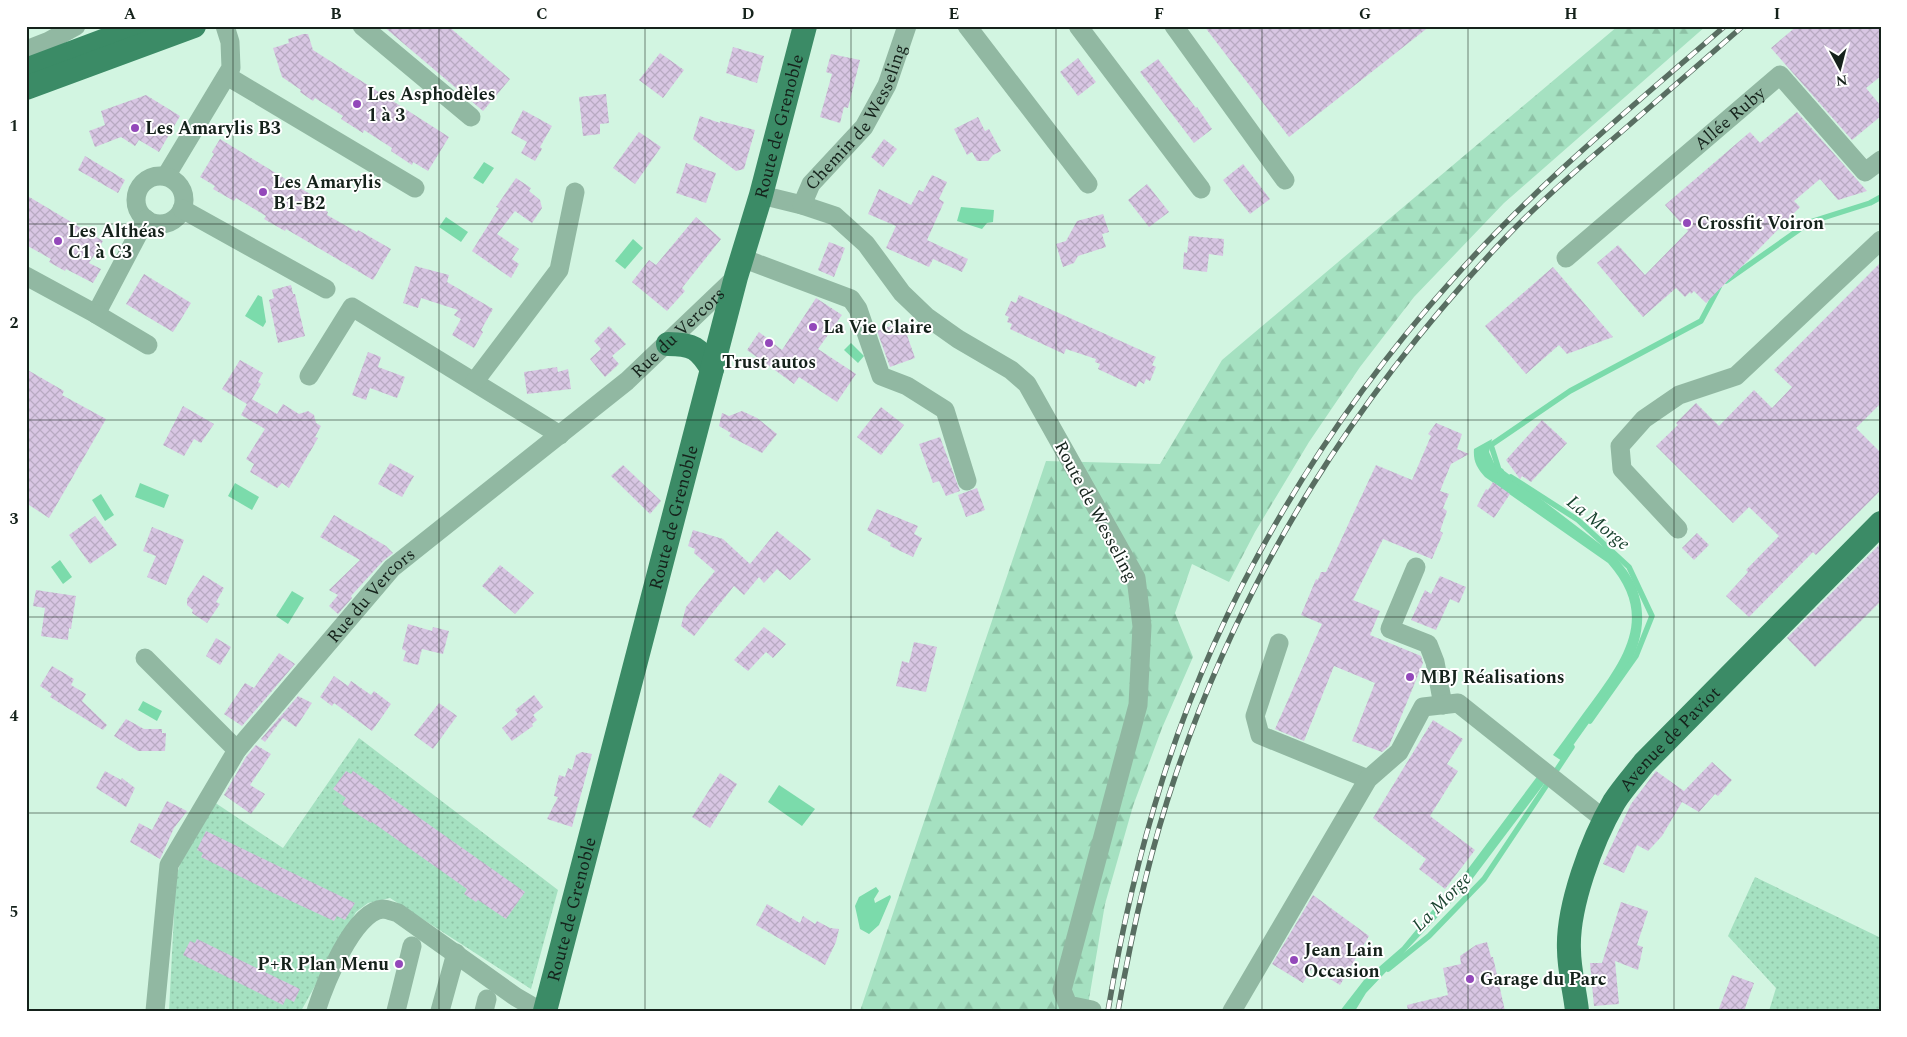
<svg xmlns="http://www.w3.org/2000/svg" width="1907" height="1037" viewBox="0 0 1907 1037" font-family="Spectral,serif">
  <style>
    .grass { fill: url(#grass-dots) }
    .forest { fill: url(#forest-firs) }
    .water { fill: #7bdbab }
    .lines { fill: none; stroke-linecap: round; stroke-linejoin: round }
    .stream { stroke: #7bdbab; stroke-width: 5.5 }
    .building { fill: url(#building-cross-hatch) }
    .minor { stroke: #91b8a2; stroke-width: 19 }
    .major { stroke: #3b8b66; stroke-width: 24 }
    .rail-casing { stroke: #596e62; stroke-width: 5.5 }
    .rail { stroke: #fff; stroke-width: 4; stroke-dasharray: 11; stroke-linecap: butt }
    .grid { fill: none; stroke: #15221b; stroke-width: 1; stroke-opacity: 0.55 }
    .poi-dot { fill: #9348ba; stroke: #fff; stroke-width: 2 }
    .labels { text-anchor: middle; stroke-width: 4; stroke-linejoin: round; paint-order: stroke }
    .poi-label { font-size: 18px; font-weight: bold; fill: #15221b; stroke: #fff; text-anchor: start }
    .street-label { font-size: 18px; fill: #15221b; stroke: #fff }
    .water-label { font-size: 19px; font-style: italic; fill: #1c4531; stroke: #fff }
    .neatline { fill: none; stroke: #15221b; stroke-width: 2 }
    .grid-label { font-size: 16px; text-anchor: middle; font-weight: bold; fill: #15221b }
  </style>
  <defs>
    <pattern id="grass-dots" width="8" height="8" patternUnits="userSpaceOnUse" patternTransform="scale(1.25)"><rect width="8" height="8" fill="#a5e1c1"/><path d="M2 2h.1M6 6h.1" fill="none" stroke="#8dc1a5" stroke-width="1.8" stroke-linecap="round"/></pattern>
    <pattern id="forest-firs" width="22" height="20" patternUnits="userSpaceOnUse" patternTransform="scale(1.25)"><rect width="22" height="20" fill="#a5e1c1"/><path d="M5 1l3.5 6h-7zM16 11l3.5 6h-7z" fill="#8dc1a5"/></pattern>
    <pattern id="building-cross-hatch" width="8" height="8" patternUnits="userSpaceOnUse" patternTransform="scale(1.25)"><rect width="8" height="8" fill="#d8c6e3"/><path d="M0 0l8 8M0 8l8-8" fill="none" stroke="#b8aac2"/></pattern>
  </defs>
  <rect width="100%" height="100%" fill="#d2f5e1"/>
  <!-- grass -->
  <g class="grass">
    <path d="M359,738L558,890L531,989L390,898L368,903L356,912L301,1011H169L176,877L182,858L214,802L283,848Z"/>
    <path d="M1755,877L1881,938V1011H1769L1776,988L1728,936Z"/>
  </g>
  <!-- forest -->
  <path class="forest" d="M1618,26H1706L1504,203L1414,297L1360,367L1309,442L1255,532L1229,582L1192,564L1175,613L1193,657L1162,728L1133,806L1105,904L1087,1011H860L1046,461L1160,464L1222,360Z"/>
  <!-- water -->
  <g class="water">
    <path d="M484,162L494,168L483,184L473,178Z"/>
    <path d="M961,207L994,210L993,222L987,223L982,229L957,221Z"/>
    <path d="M446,217L468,232L461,242L439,227Z"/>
    <path d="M633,239L643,248L625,269L615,261Z"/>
    <path d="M258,295L262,297L266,322L263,327L245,316Z"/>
    <path d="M851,343L864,356L858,363L844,350Z"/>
    <path d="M1492,439L1489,452L1494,463L1609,551C1647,585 1652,626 1626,671C1619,681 1611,691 1604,702C1590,722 1576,741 1562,761L1553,755C1567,736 1580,718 1594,699C1628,653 1652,613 1608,563L1485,477C1477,468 1473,461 1474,449Z"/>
    <path d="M140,483L169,495L164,508L135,497Z"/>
    <path d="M235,483L259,497L252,510L228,496Z"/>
    <path d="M101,494L114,515L105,521L92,500Z"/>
    <path d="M60,560L72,577L63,584L51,567Z"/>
    <path d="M292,591L304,598L288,624L276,616Z"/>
    <path d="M143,701L162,711L157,721L138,710Z"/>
    <path d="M1542,770L1550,776L1467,886L1366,993L1355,1011H1340L1364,980L1402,947L1435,907L1447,897Z"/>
    <path d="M779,785L815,809L802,826L768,802Z"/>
    <path d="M876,887L879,891L874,899L875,903L890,895L891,897L879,925L869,934L860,929L855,906L859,897Z"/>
  </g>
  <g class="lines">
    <!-- stream -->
    <g class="stream">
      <path d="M1726,281L1810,222L1870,203L1881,197"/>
      <path d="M1501,471L1499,470L1491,445L1570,391L1701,321L1719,287"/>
      <path d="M1511,477L1578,520L1629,567L1652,616L1636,656L1590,721"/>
      <path d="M1388,969L1429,936L1484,879L1572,747"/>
    </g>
  </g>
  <!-- building -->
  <g class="building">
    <path d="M383,26H448L510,79L483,111Z"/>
    <path d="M1204,26H1430L1289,137Z"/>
    <path d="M1797,26H1881V76L1866,88L1881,106V116L1852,140L1771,48Z"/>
    <path d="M303,34H308L313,50L449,137L428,171L413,162L412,165L391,151L392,148L364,130L363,133L341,119L343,116L315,98L313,101L300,92L301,90L282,77L273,48L289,43L288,39Z"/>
    <path d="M733,47L764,56L757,83L726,73Z"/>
    <path d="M660,53L684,70L663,98L639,80Z"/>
    <path d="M831,54L860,60L848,108L844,107L840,123L820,117L832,74L826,72Z"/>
    <path d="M1078,58L1096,82L1078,96L1060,72Z"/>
    <path d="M1158,59L1196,108L1197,107L1212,129L1194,143L1140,72Z"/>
    <path d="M606,94L609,123L600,124V134L583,136L579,97Z"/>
    <path d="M146,95L180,116L159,152L139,140L135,146L121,137L95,147L89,131L105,125L101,111Z"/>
    <path d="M523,110L552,126L540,147L542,149L535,161L521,153L527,142L511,133Z"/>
    <path d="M1797,112L1867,191L1838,200L1820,179L1794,201L1800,207L1706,303L1694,291L1691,294L1690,292L1685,297L1676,288L1643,317L1597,263L1618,245L1645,275L1688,231L1665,205L1750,132L1760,143Z"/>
    <path d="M700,116L720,123V121L755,130L744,169L736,171L693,139Z"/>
    <path d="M978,117L985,131L989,129L1001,151L993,155L988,161H977L972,152L967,155L954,129Z"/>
    <path d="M639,132L661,147L635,184L613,168Z"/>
    <path d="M220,139L323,202L320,207L328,212L327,215L357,232L358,230L391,249L373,280L286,229L285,231L264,219L266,216L236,198L234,201L213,189L215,186L200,177L214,154L212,152Z"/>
    <path d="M884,139L897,149L883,167L871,157Z"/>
    <path d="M85,156L125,180L118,193L78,170Z"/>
    <path d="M686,163L716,173L706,203L676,193Z"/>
    <path d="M1243,164L1270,199L1250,214L1223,180Z"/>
    <path d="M932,175L947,182L939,199L944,202L927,240L968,259L962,272L933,259L929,267L886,248L896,226L868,214L879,189L911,205L919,190L923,192Z"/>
    <path d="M516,178L531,188L529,191L540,200L542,208L532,223L515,211L497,234L519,249L512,259L519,264L511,278L472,251L499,208L496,207Z"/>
    <path d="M1147,184L1169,212L1149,227L1128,200Z"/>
    <path d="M26,195L103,241L89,263L101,269L93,283L66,269L65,271L49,262L51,259L26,245Z"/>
    <path d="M1103,214L1109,232L1102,234L1106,247L1078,256L1074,263L1063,267L1056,244L1066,241L1077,221Z"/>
    <path d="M696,217L721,239L682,288L685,291L667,311L632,282L649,260L656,265Z"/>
    <path d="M1189,236L1224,239L1223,256L1209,254L1207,272L1183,269L1184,252L1187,253Z"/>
    <path d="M829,242L845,248L834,277L818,270Z"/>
    <path d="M1881,262V403L1856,428L1881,453V490L1816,555L1813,552L1749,617L1726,596L1748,572L1746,570L1779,536L1749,507L1733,523L1656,446L1678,425L1676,423L1696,403L1719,426L1754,390L1772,408L1792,387L1774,370Z"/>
    <path d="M415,266L449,275L447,282L493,309L481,330L483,332L474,348L452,335L461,319L454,315L458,310L421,298L418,308L403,303Z"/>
    <path d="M1553,267L1613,337L1567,354L1559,345L1526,374L1485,326Z"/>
    <path d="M144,274L191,303L173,332L126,304Z"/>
    <path d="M291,285L293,294H295L305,336L278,343L269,300L274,298L272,290Z"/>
    <path d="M1019,295L1156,357L1152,365L1156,367L1150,381L1146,379L1144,384L1139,381L1136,387L1098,369L1100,364L1095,362L1096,359L1066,349L1064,354L1010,329L1012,324L1007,322L1009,317L1005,315L1011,301L1016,303Z"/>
    <path d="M816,298L842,315L818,349L856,374L837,402L799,377L794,384L747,350L759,332L782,350Z"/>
    <path d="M896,324L900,334L906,332L915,358L890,367L877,331Z"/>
    <path d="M609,326L626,344L612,356L619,364L605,377L590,359L601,349L594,341Z"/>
    <path d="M368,352L381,357L378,367L405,377L397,398L370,388L366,400L352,395Z"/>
    <path d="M240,360L263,373L258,382L261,384L252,399L277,414L283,404L299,414L308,411L314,415L316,423L321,426L315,437L318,438L289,488L282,483L277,488L250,472L254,464L246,459L265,429L241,415L247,404L222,389Z"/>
    <path d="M557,367L558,372L568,369L571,389L527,394L524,372Z"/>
    <path d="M26,369L64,391L62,395L106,419L49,518L26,503Z"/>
    <path d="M183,406L214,424L201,443L194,439L184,456L163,445Z"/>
    <path d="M881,407L904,425L881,455L857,437Z"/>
    <path d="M742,411L757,418L777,434L762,453L729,436L731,433L719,426L722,413L729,416Z"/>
    <path d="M1542,420L1567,443L1531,482L1522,476L1520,479L1506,460Z"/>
    <path d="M1436,423L1462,434L1457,449L1469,454L1451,464L1440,491L1449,494L1443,508L1447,511L1440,531L1443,533L1432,559L1383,539L1353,600L1380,611L1370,635L1421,656L1423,663L1389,746L1382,752L1352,741L1375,683L1334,666L1304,741L1275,729L1322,624L1301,615L1316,579L1318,580L1321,572H1326L1376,465L1412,480L1431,436L1428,434Z"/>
    <path d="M940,437L960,491L946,496L939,481L933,483L919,444Z"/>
    <path d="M390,463L414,476L402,497L378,484Z"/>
    <path d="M623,465L661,501L650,514L611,476Z"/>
    <path d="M1493,482L1510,494L1494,518L1477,506L1486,489L1488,490Z"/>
    <path d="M977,488L985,510L966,517L958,495Z"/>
    <path d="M877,509L918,526L914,534L922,538L913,557L890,546L891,543L867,530Z"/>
    <path d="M334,515L386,546L393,553L383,561L351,596L352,598L338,614L329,606L338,595L329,590L360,560L320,537Z"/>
    <path d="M95,516L117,545L90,564L69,535Z"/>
    <path d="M152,527L184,540L166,585L147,577L156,556L143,551Z"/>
    <path d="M693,530L723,539L750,564L777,531L811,559L790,580L777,569L764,583L759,577L744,595L734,586L694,636L681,626L686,607L715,571L694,553L695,549L688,546Z"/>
    <path d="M1697,533L1709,545L1694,560L1682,548Z"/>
    <path d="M1881,543V601L1815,667L1787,638Z"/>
    <path d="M500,565L534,593L515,614L482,586Z"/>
    <path d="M203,575L224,588L216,602L220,604L207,623L192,613L193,610L187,605V599Z"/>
    <path d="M1440,576L1466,587L1459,603L1450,599L1436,630L1411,620L1425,590L1431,594Z"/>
    <path d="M36,590L76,596L71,629L69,628L68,640L41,636L45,608L33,606Z"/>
    <path d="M408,624L432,631L433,627L449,631L443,654L422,649L418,665L403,661L406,651L402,649Z"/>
    <path d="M764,627L786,644L773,658L766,652L748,671L734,660Z"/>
    <path d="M216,638L231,647L220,665L206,656Z"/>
    <path d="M914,642L937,647L926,692L896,686L902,661L909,663Z"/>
    <path d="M279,653L295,664L242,726L224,714L245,683L254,688Z"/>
    <path d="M52,666L74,679L71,685L86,694L82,701L107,725L103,730L50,697L52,694L40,686Z"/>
    <path d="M334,676L348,686L351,681L371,695L374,691L391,704L372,731L334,703L332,706L320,697Z"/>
    <path d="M534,695L543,707L533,715L537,720L532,724L533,726L512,741L502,728L518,714L515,710Z"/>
    <path d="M298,696L312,703L296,727L283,718L265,742L261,739Z"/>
    <path d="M439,703L457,716L433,749L414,735Z"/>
    <path d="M126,719L144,729H162V733H166L165,751H138L114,736Z"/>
    <path d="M1433,720L1463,739L1447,764L1458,771L1430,816L1475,850L1445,889L1419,869L1426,859L1373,818Z"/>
    <path d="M256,745L271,754L250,785L265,794L251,814L224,795L246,757Z"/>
    <path d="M582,752L592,754L572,827L547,819L558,797L554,796L559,775L565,777L568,768L572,770L576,755Z"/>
    <path d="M1712,762L1732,780L1718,796L1715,794L1699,812L1682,802L1662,836L1648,851L1637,845L1624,873L1603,864L1631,804L1656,771L1684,791Z"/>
    <path d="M105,771L121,780L122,778L135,788L126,807L96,788Z"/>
    <path d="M346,771L351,774L353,771L525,892L506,919L478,900L476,902L464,894L467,889L372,822L371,823L342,804L346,798L333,789Z"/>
    <path d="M720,773L737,784L710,828L692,817Z"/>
    <path d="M167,801L187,811L174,828L160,859L130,842L139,823L152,830Z"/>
    <path d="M206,831L355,903L345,920L337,916L334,921L267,890L201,857L203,853L197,850Z"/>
    <path d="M1313,895L1369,936L1340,985L1312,968L1303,983L1272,964Z"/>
    <path d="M1621,902L1648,911L1637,945L1643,947L1638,970L1615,961L1619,1004L1594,1006L1590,963H1602Z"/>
    <path d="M767,904L800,923L803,916L815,924L817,921L830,928L839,929L836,942L825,965L756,925Z"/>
    <path d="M197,939L300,989L294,1002L286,998L283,1005L183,955L190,941L195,943Z"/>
    <path d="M1487,942L1491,957H1493L1505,1011H1408L1407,1005L1448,995L1443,968L1461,964L1460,956L1476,945Z"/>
    <path d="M1732,975L1754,983L1744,1011H1718Z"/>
  </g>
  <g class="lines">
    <!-- minor -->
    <g class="minor">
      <path d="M362,26L471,117"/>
      <path d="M967,26L1088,184"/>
      <path d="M1078,26L1201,189"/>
      <path d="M1174,26L1285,180"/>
      <path d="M26,50L49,41L76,26"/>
      <path d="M227,76L415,188"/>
      <path d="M166,176L231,68L230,42L225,26"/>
      <circle cx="160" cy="200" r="24"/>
      <path d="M761,195L802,205L835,216L866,244L902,293L927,317L958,339L1011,370L1027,384L1136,578L1142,626L1138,705L1062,990L1068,1005L1092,1010"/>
      <path id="s1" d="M802,205L811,184L864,127L887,85L907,26"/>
      <path d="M182,209L326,289"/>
      <path d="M742,258L851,299L858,309L881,376L907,386L945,410L967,481"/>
      <path id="s2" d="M1566,258L1780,75L1865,172L1881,160"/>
      <path d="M26,276L96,314L146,219"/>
      <path d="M96,314L148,345"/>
      <path d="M309,376L352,307L560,435"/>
      <path d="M475,381L559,270L575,192"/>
      <path d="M1678,529L1622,469L1620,446L1644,419L1679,395L1736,376L1881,240"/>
      <path d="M1416,567L1390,629L1428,644L1435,662L1443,705"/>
      <path d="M1279,643L1255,716L1260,735L1368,779"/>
      <path d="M145,658L237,750"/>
      <path id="s3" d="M155,1011L169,865L237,750L392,568L627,381L736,277"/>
      <path d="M316,1011C324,986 353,911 383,909C387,909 394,912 398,913L516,997L540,1011"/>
      <path d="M396,1011L412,946"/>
      <path d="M440,1011L456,953"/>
      <path d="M484,1011L487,999"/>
      <path d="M1232,1011L1368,779L1399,752L1423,707L1458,703L1605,820"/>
    </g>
    <!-- major -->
    <g class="major">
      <path d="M26,70L143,26"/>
      <path d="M26,88L194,26"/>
      <path d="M668,344C693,344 699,348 712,369"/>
      <path id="s4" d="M545,1011L736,277L761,195L805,26"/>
      <path id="s5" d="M1577,1011C1575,991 1569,970 1569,950C1567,907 1592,840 1614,802C1623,788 1634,776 1644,763L1881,523"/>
    </g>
    <defs>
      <g id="rail">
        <path d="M1108,1011C1121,932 1139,854 1163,778C1221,594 1325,422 1453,279C1535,186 1632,107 1725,26"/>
        <path d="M1118,1011C1132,932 1149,853 1175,777C1245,569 1358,392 1509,234C1544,198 1582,165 1620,133C1661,97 1702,62 1743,26"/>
      </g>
    </defs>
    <!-- rail casing -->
    <use href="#rail" class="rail-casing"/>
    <!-- rail -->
    <use href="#rail" class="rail"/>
  </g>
  <!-- grid -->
  <path class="grid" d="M233,26V1011M439,26V1011M645,26V1011M851,26V1011M1056,26V1011M1262,26V1011M1468,26V1011M1674,26V1011M26,224H1881M26,420H1881M26,617H1881M26,813H1881"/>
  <!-- markers -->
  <g class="poi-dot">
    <circle cx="357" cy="104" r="5"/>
    <circle cx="135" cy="128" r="5"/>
    <circle cx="263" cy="192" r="5"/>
    <circle cx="1687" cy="223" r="5"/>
    <circle cx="58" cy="241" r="5"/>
    <circle cx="813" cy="327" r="5"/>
    <circle cx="769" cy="343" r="5"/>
    <circle cx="1410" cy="677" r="5"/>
    <circle cx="1294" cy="960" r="5"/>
    <circle cx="399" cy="964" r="5"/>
    <circle cx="1470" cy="979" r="5"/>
  </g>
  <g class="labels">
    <!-- poi labels -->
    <g class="poi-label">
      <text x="367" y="100">Les Asphodèles<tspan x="367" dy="21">1 à 3</tspan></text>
      <text x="145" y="134">Les Amarylis B3</text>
      <text x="273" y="188">Les Amarylis<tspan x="273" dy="21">B1-B2</tspan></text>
      <text x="1697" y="229">Crossfit Voiron</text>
      <text x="68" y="237">Les Althéas<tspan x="68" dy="21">C1 à C3</tspan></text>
      <text x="823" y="333">La Vie Claire</text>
      <text x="769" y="368" text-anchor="middle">Trust autos</text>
      <text x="1420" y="683">MBJ Réalisations</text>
      <text x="1304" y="956">Jean Lain<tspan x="1304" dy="21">Occasion</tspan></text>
      <text x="389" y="970" text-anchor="end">P+R Plan Menu</text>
      <text x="1480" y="985">Garage du Parc</text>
    </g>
    <!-- street labels -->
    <g class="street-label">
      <text dy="6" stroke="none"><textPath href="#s1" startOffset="105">Chemin de Wesseling</textPath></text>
      <text dy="6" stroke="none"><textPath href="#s2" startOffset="215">Allée Ruby</textPath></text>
      <text dy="6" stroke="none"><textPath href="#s4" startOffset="915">Route de Grenoble</textPath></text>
      <text dy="6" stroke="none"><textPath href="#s3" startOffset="890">Rue du Vercors</textPath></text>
      <text transform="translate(1096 511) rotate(62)" y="6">Route de Wesseling</text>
      <text dy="6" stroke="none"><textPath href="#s4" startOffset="510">Route de Grenoble</textPath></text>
      <text dy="6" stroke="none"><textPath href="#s3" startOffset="485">Rue du Vercors</textPath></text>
      <text dy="6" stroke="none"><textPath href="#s5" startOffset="302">Avenue de Paviot</textPath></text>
      <text dy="6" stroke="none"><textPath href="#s4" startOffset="105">Route de Grenoble</textPath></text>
    </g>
    <!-- water labels -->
    <g class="water-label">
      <text transform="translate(1599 522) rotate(39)" y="7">La Morge</text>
      <text transform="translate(1441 901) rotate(-45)" y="7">La Morge</text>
    </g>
  </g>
  <!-- border -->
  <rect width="1907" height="1037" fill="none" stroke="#ffffff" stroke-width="55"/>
  <!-- north arrow -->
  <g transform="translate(1840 68) rotate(173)" stroke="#ffffff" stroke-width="4" paint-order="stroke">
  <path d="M0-4L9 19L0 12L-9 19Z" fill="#15221b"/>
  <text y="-8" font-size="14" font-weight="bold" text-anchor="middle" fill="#15221b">N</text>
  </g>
  <rect x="28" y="28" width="1852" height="982" class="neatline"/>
  <g class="grid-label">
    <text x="130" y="19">A</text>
    <text x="336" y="19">B</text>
    <text x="542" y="19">C</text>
    <text x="748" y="19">D</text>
    <text x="954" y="19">E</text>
    <text x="1159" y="19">F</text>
    <text x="1365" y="19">G</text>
    <text x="1571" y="19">H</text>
    <text x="1777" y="19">I</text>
    <text x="14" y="131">1</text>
    <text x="14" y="328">2</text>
    <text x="14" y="524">3</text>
    <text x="14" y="721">4</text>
    <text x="14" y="917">5</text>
  </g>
</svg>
